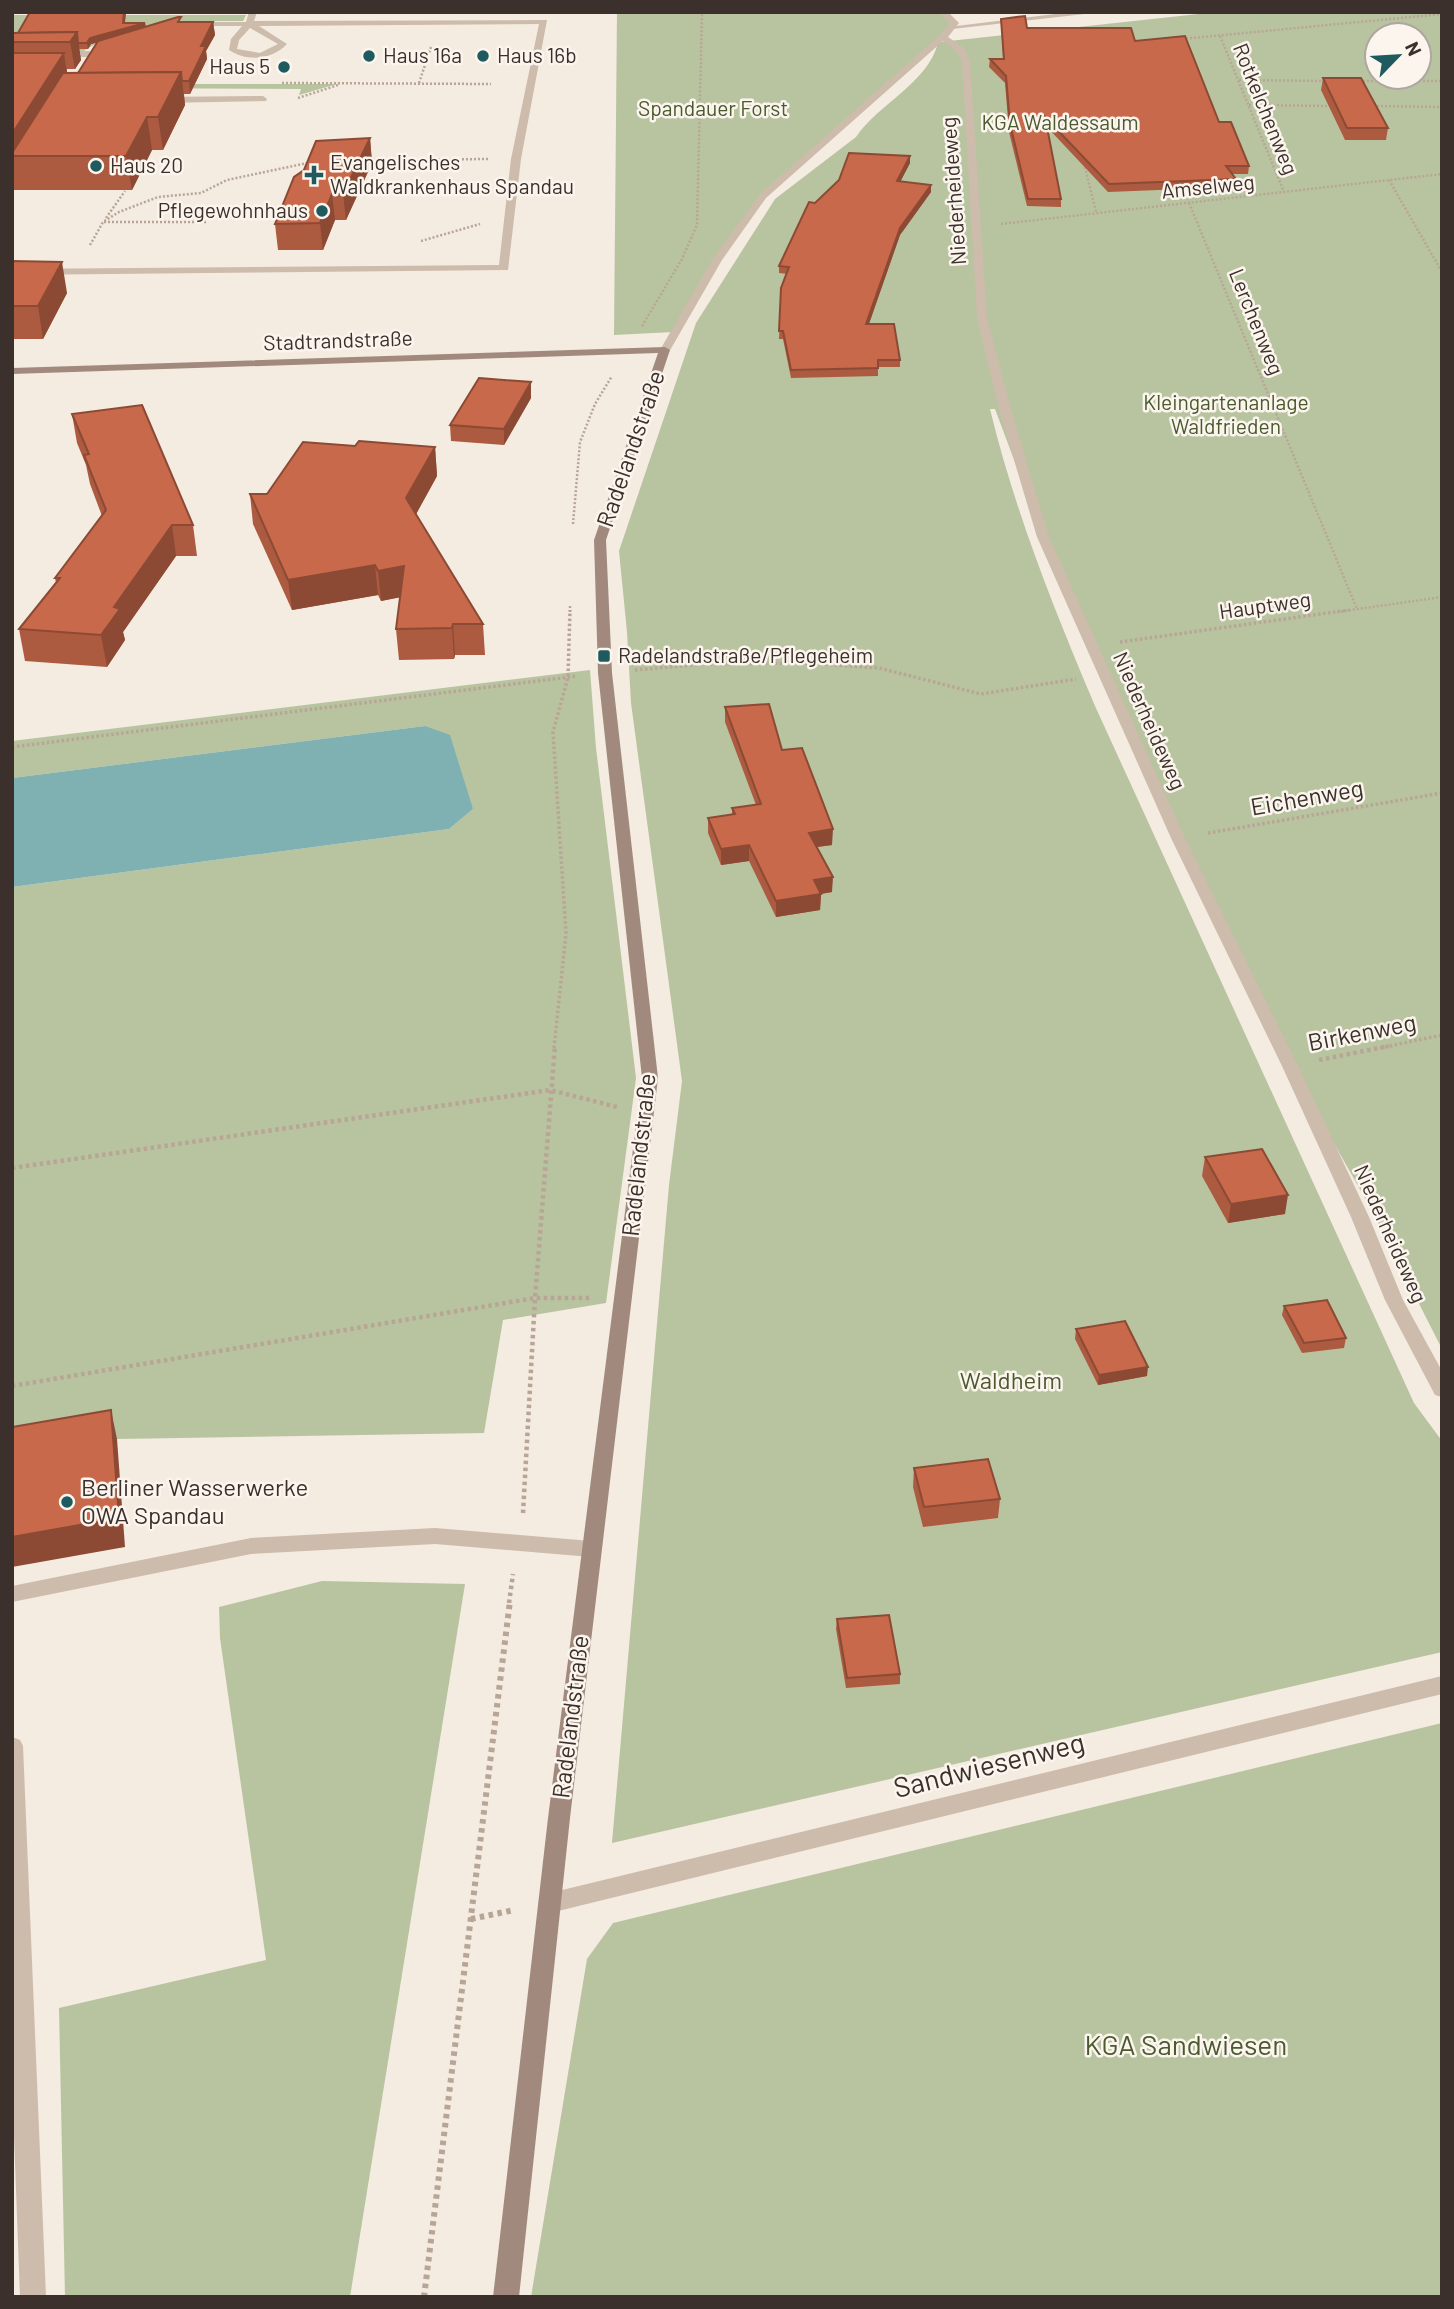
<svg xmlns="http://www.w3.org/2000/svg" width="1454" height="2309" viewBox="0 0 1454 2309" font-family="Barlow,sans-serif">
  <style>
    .green { fill: #b8c4a0; fill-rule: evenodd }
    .water { fill: #7fb0b2 }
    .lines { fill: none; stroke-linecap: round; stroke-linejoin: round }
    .path-far3 { stroke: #b9a596; stroke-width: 2.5; stroke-dasharray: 2 2; stroke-linecap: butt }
    .path-far2 { stroke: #b9a596; stroke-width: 3.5; stroke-dasharray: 2.5 2.5; stroke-linecap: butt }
    .path-far1 { stroke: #b9a596; stroke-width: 4.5; stroke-dasharray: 3.5 3.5; stroke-linecap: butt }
    .path { stroke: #b9a596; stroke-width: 6; stroke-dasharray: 4.5 4.5; stroke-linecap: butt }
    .lane { fill: #cdbbac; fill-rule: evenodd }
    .street { fill: #cdbbac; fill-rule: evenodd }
    .secondary { fill: #a18a7d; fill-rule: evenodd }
    .wall { fill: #ac5a40; fill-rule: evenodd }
    .shaded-wall { fill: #8c4a34 }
    .building { fill: #c8694b; stroke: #8c4a34; stroke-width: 2 }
    .poi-dot { fill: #1f5a5e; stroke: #fbf5ee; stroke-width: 2.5 }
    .labels { text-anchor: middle; stroke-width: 5; stroke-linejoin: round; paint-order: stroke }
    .far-poi-label { font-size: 21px; fill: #3b302b; stroke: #fbf5ee; text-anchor: start }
    .far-park-label { font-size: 21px; fill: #4a5a2e; stroke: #fbf5ee }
    .far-street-label { font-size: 21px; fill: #3b302b; stroke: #fbf5ee }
    .street-label { font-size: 24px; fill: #3b302b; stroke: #fbf5ee }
    .park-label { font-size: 24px; fill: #4a5a2e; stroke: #fbf5ee }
    .poi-label { font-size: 24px; fill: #3b302b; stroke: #fbf5ee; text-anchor: start }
    .near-street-label { font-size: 28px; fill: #3b302b; stroke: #fbf5ee }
    .near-park-label { font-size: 28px; fill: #4a5a2e; stroke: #fbf5ee }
  </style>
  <rect width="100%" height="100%" fill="#f4ebe1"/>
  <!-- green -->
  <g class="green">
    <path d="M617,12H943L955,23L940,42L1217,12H1442V1349L1370,1207L1290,1066L1043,537L995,409H990C1015,512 1054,609 1095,706L1414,1403L1442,1441V1652L612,1843L669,1185L682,1081L631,703L627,632L619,551L696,323L775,199L856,137C879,103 927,84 938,43L763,196L673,332L614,335ZM1377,35H1419V77H1377Z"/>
    <path d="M12,15H246L243,21H183L97,43L82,52L12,53Z"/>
    <path d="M86,84H337L299,95L301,89L100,88Z"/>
    <path d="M590,670L596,748L636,1078L606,1303L503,1320L484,1433L117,1439L12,1457V887L449,829L473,809L425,726L12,778V741Z"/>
    <path d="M322,1581L465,1584L350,2297H65L59,2008L266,1960L220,1638L219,1607Z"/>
    <path d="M1442,1723V2297H531L587,1959L613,1923Z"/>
  </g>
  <!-- water -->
  <path class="water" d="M425,726L450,735L473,809L449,829L12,887V778Z"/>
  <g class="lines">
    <!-- path-far3 -->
    <g class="path-far3">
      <path d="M1220,36L1284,192"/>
      <path d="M1182,39L1442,14"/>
      <path d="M1239,80L1325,81"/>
      <path d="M1359,81H1442"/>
      <path d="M282,83L491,84"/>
      <path d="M419,83L431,47"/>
      <path d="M298,98L338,85"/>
      <path d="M1249,105L1332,106"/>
      <path d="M1373,106L1442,107"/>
      <path d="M366,160L490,159"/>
      <path d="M1084,163L1096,212"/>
      <path d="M1389,180L1442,272"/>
      <path d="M1189,203L1357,609"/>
      <path d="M106,218L125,191"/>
      <path d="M104,222H208"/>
      <path d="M1001,224L1442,174"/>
      <path d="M421,241L480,224"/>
      <path d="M90,245L103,222L119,212L158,197L201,193L227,180L312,162"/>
      <path d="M642,326L682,259L697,225L702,12"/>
      <path d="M573,524L580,442L595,404L612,376"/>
      <path d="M570,612V606"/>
      <path d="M1337,612L1442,597"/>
    </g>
    <!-- path-far2 -->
    <g class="path-far2">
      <path d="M1120,642L1349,610"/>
      <path d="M635,670L704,664L805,663L879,668L981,694L1076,679"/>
      <path d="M12,747L577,676"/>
      <path d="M1208,833L1442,793"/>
      <path d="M554,1048L566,933L553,732L568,677L570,610"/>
      <path d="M1380,1048L1442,1035"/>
    </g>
    <!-- path-far1 -->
    <g class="path-far1">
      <path d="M1319,1060L1389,1046"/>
      <path d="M12,1168L550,1090L617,1107"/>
      <path d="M12,1386L535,1298H591"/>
      <path d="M523,1513L535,1298L555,1046"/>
      <path d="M509,1603L513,1574"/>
    </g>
    <!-- path -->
    <g class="path">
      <path d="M471,1919L514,1910"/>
      <path d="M424,2297L510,1601"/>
    </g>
    <!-- lane -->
    <g class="lane">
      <path d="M249,12H257L254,21L547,20L521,159L508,270L12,275V269L499,265L511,159L539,24L259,26L287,44C272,60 247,62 229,50L231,39L242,26H190L186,24L190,22H246ZM250,28L278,44L260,53L237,49L239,40Z"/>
      <path d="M1072,12H1102L952,29L948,27Z"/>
      <path d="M12,52L89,51L93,54L89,57L12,58Z"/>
      <path d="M263,96L267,99L266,101L161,103L157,100L161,97Z"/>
      <path d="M435,1528L591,1541L598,1543L601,1549L598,1555L591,1557L435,1544L251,1554L12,1602V1586L251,1538Z"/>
      <path d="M12,1737L20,1740L23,1746L46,2297H20L12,2082Z"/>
    </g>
    <!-- street -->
    <g class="street">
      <path d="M939,12H948L959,23L948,37L964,48L970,62L987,318L1010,406L1049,537L1185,838L1298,1066L1369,1217L1403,1300L1442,1371V1397L1435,1395L1385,1300L1351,1217L1282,1066L1171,838L1037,537L998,406L977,318L962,62L957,51L943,41L766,198L722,260L669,352L660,350L712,260L760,194L940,35L950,23Z"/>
      <path d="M1442,1676V1694L550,1913L542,1910L538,1903L542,1896L550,1893Z"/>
    </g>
    <!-- secondary -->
    <path class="secondary" d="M665,347L670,350L606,540L612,673L658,1078L570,1818L519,2297H493L548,1818L642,1078L598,673L594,540L658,353L12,374V368Z"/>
  </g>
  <!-- wall -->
  <g class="wall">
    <path d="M30,12H126L125,23H145L146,27L182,22H213L215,35L206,51L207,59L190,94H184L185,105L163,150H152L132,190H14L12,183V33H18ZM96,43L78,73H67V69H75L81,60L79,49H88L91,44Z"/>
    <path d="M1001,19L1027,28L1135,41L1219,122L1249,166L1248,174H1232L1236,179L1235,187L1108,192L1047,127L1061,199V207L1027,206L1009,132L1005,83L989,67L990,59H1003Z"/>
    <path d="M1323,78L1388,128L1386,140H1345L1321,90Z"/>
    <path d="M370,138L372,163L346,220H335L323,250H278L275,224Z"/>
    <path d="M910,156V163L900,182L931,185V192L900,235L869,324L900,360V367H878V376L791,378L783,339H779L781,288L787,274L779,273V266Z"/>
    <path d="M12,261L67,293L43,339H12Z"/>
    <path d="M531,398L504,445L451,441L450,425Z"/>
    <path d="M72,414L193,525L197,556H176L123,632L125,640L107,667L25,661L19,629L56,583L55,578L102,516L90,484L86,465L77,443Z"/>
    <path d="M355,446L435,447L437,476L416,514L483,624L485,655H455L454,659L399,660L396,629L400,597L381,601L378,595L292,610L253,524L250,494H267Z"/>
    <path d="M725,707L782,750L832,845L817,847L832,892L821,894L820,910L776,917L749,861L721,865L708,833V818L732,815V808L756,805L725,722Z"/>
    <path d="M1205,1157L1285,1214L1228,1223L1202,1176Z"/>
    <path d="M1284,1306L1346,1338L1344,1348L1302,1353L1282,1315Z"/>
    <path d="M1076,1329L1147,1376L1098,1385L1075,1339Z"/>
    <path d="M914,1468L1000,1499L998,1518L923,1527L913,1487Z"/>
    <path d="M837,1619L900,1674V1684L846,1688L836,1629Z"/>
  </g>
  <!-- shaded-wall -->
  <g class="shaded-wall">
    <path d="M124,12H126L124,29L145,23L146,29L91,44L88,49L87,43L90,38L123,23Z"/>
    <path d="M213,22L215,35L206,51L207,59L190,94L189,81L201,46Z"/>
    <path d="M77,32L81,60L75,69L70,42Z"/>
    <path d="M64,53L68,81L12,156V134Z"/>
    <path d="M181,72L185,105L163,150L158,117Z"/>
    <path d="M147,117L152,150L132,190L126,156Z"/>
    <path d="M370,138L372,163L346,220L343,194Z"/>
    <path d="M910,156V163L897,188V181Z"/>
    <path d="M931,185V192L900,235L866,332V324L900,228Z"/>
    <path d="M332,194L335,220L323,250L320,223Z"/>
    <path d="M62,262L67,293L43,339L38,306Z"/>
    <path d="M531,382V398L504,445V429Z"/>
    <path d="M435,447L437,476L409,527L406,498Z"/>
    <path d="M172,525L176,556L123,632L125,640L107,667L101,635L114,607Z"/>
    <path d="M375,565L378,595L292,610L288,580Z"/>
    <path d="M404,566L407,596L381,601L378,571Z"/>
    <path d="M453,624L455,655L454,659L452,628Z"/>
    <path d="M833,829L832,845L809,848V833Z"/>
    <path d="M749,845V861L721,865V849Z"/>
    <path d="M833,877L832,892L813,895L814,880Z"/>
    <path d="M821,894L820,910L776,917V901Z"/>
    <path d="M1288,1195L1285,1214L1228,1223L1231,1204Z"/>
    <path d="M1148,1367L1147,1376L1098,1385L1099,1375Z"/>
    <path d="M111,1410L117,1439L125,1547L12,1567V1537Z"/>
  </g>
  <!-- building -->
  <g class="building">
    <path d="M30,12H124L123,23H145L90,38L87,43H78L77,32L18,33Z"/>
    <path d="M1025,16L1027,28H1131L1135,41L1185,36L1219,122H1231L1249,166H1226L1236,179L1109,184L1045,117L1061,199H1028L1010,124L1006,76L990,59H1004L1001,19Z"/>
    <path d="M178,17H181L178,22H213L201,46H206L189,81H182L181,72L78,73L98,41Z"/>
    <path d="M77,32L70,42H12V33Z"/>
    <path d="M12,53H64L12,134Z"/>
    <path d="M181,72L158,117H147L126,156H12V153L63,73Z"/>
    <path d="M1323,78H1361L1388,128H1347Z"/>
    <path d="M370,138L343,194H332L320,223L275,224L294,177L304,170L316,141Z"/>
    <path d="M849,153L910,156L897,181L931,185L900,228L866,324H894L900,360H878V368L791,370L783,331H779L781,288L789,267L779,266L809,202L815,203L839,180Z"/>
    <path d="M12,261L62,262L38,306H12Z"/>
    <path d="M479,378L531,382L504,429L450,425Z"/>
    <path d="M142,405L193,525H172L114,607L120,609L101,635L19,629L60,578H55L106,510L84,455L89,454L72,414Z"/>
    <path d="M359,441L435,447L406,498L483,624H453L452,628L396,629L404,566L378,571L375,565L288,580L250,494H267L303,442L355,446Z"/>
    <path d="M769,704L782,750L802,748L833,829L809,833L833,877L814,880L821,894L776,901L749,845L721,849L708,818L735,814L732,808L761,804L725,707Z"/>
    <path d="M1262,1149L1288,1195L1231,1204L1205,1157Z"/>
    <path d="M1327,1300L1346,1338L1304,1343L1284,1306Z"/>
    <path d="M1125,1321L1148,1367L1099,1375L1076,1329Z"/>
    <path d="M111,1410L119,1518L12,1537V1427Z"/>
    <path d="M988,1459L1000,1499L924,1507L914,1468Z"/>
    <path d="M889,1615L900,1674L847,1678L837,1619Z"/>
  </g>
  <!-- markers -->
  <g class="poi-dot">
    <circle cx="369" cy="56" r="7"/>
    <circle cx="483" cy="56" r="7"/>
    <circle cx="284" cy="67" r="7"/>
    <circle cx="96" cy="166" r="7"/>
    <path d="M310.5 164.5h7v7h7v7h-7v7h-7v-7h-7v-7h7z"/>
    <circle cx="322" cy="211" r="7"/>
    <rect x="597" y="649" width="14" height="14" rx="3.5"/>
    <circle cx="67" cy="1502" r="7"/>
  </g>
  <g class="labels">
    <!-- far-poi labels -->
    <g class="far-poi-label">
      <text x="383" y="63">Haus 16a</text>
      <text x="497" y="63">Haus 16b</text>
      <text x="270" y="74" text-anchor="end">Haus 5</text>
      <text x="330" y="170">Evangelisches<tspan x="330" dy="24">Waldkrankenhaus Spandau</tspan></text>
      <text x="110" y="173">Haus 20</text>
      <text x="308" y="218" text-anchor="end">Pflegewohnhaus</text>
      <text x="618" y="663">Radelandstraße/Pflegeheim</text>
    </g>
    <!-- far-park labels -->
    <g class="far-park-label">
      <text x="713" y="116">Spandauer Forst</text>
      <text x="1060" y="130">KGA Waldessaum</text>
      <text x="1226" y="410">Kleingartenanlage<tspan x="1226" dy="24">Waldfrieden</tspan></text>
    </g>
    <!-- far-street labels -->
    <g class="far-street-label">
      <text transform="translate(1265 109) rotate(68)" y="7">Rotkelchenweg</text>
      <text transform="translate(1208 187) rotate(-6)" y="7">Amselweg</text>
      <text transform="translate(954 191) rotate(-94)" y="7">Niederheideweg</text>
      <text transform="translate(1256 322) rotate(68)" y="7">Lerchenweg</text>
      <text transform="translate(338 341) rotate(-2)" y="7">Stadtrandstraße</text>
      <text transform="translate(1265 606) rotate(-8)" y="7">Hauptweg</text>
      <text transform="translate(1149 721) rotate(66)" y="7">Niederheideweg</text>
      <text transform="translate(1390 1234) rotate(66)" y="7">Niederheideweg</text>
    </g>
    <!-- street labels -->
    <g class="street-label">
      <text transform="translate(631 449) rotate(-71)" y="8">Radelandstraße</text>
      <text transform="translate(1307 798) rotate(-10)" y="8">Eichenweg</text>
      <text transform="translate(1362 1033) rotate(-11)" y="8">Birkenweg</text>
      <text transform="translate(639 1155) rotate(-84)" y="8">Radelandstraße</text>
      <text transform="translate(571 1717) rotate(-83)" y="8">Radelandstraße</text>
    </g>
    <!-- park labels -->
    <g class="park-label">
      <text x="1011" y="1389">Waldheim</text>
    </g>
    <!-- poi labels -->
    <g class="poi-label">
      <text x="81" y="1496">Berliner Wasserwerke<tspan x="81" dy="28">OWA Spandau</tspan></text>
    </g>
    <!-- near-street labels -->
    <g class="near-street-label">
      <text transform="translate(989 1765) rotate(-14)" y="10">Sandwiesenweg</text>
    </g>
    <!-- near-park labels -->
    <g class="near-park-label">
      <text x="1186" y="2055">KGA Sandwiesen</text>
    </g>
  </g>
  <!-- border -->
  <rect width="1454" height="2309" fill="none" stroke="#3b302b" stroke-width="28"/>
  <!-- north arrow -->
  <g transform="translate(1398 56) rotate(65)"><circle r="33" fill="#fbf5ee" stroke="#aea6a0" stroke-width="2"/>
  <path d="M0-5L12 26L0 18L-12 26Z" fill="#1f5a5e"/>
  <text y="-10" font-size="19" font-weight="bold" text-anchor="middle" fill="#3b302b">N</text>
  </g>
</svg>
